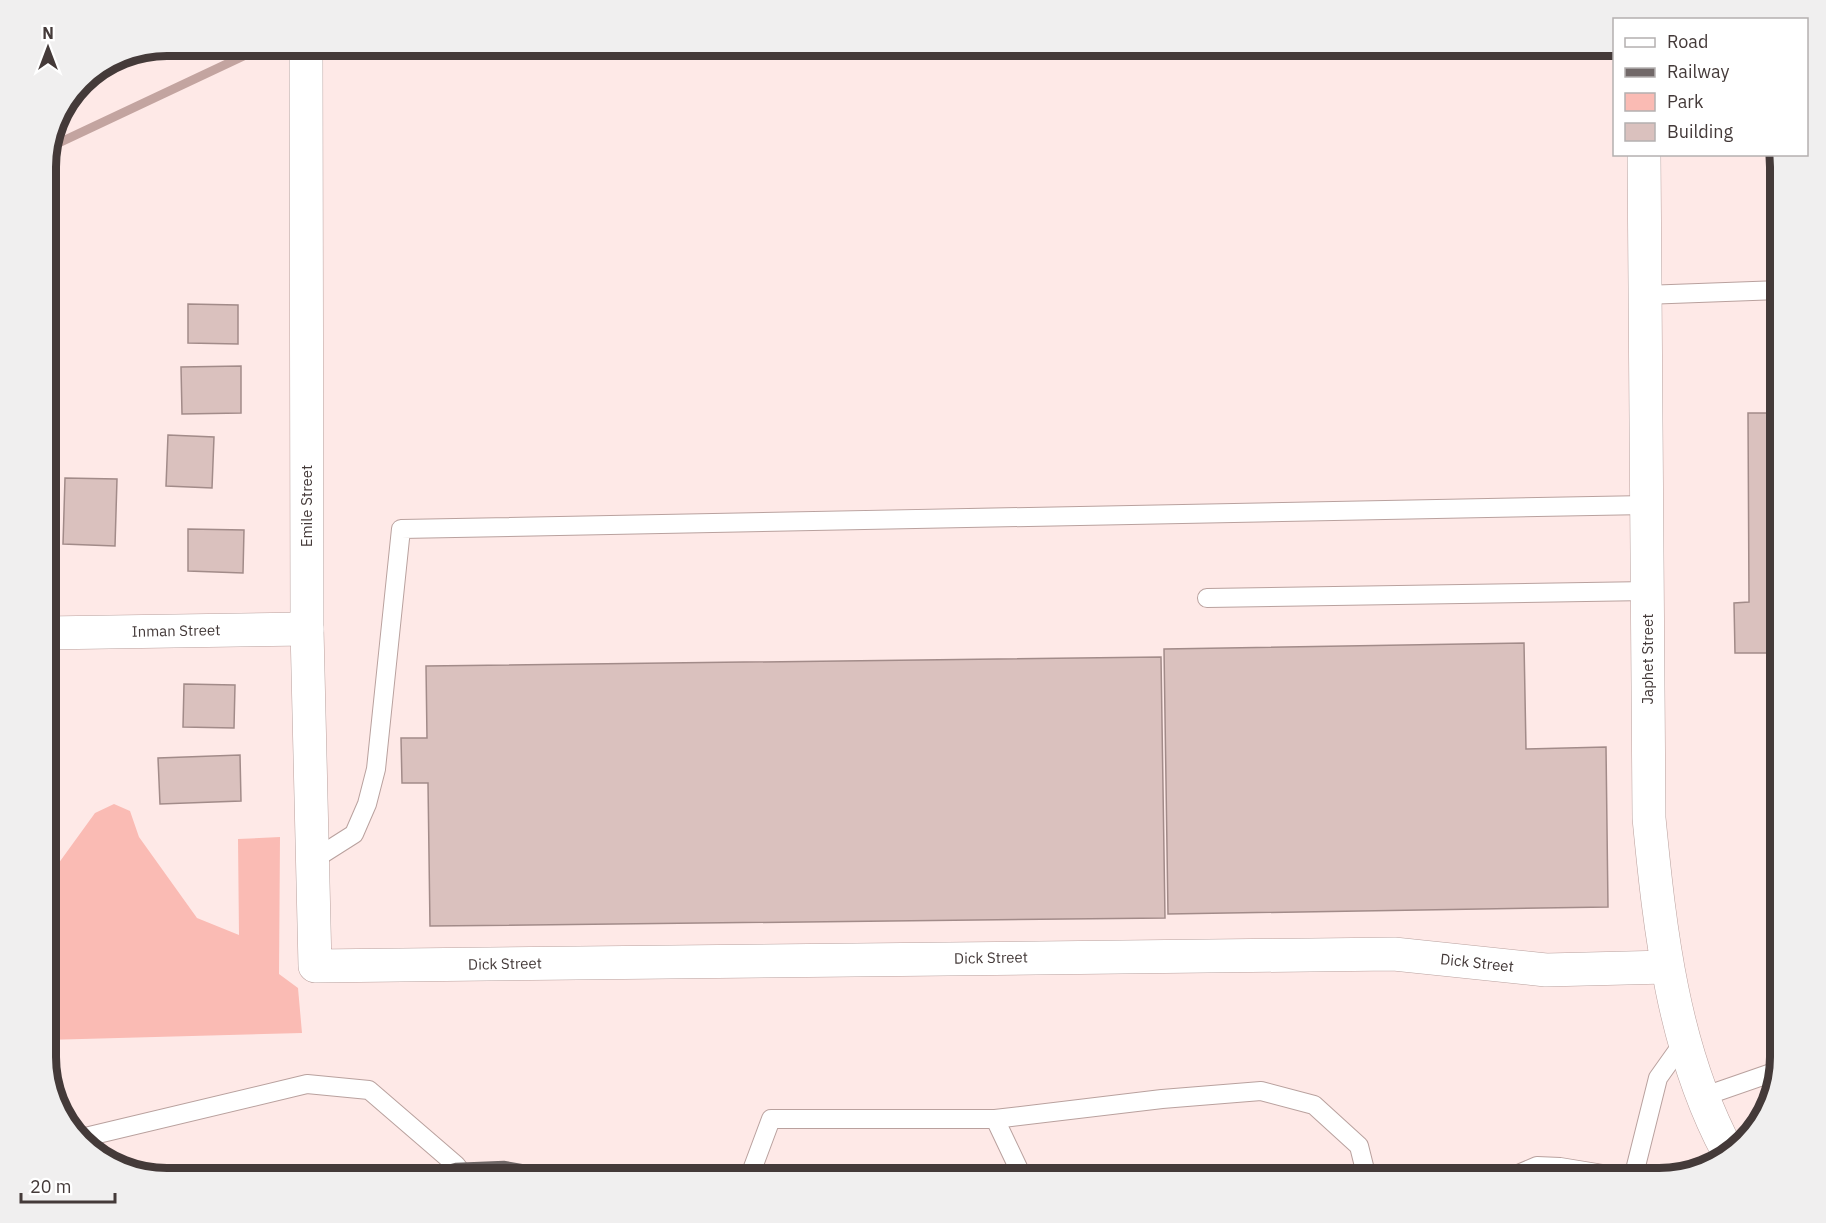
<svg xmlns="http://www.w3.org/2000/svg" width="1826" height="1223" viewBox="0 0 1826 1223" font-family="'IBM Plex Sans',sans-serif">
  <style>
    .built { fill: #fee9e7 }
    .green { fill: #fabbb4 }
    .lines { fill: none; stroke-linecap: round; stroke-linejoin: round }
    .stream { stroke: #c3a4a0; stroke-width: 9 }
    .building { fill: #dac1be; stroke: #a28b89; stroke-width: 1.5 }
    .lane-casing { stroke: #b9a19e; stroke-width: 20 }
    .street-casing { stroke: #b9a19e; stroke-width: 34 }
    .lane { stroke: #fff; stroke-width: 18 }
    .street { stroke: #fff; stroke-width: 33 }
    .rail { stroke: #716868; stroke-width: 4.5 }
    .labels { text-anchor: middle; stroke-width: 4.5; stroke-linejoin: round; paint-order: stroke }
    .street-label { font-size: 15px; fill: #443a39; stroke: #fff }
    .rim { fill: none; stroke: #443a39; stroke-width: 8 }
  </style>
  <rect width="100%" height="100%" fill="#fff9f9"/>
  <!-- built -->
  <path class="built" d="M167,45H1614V154L1778,155L1781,166V1057L1760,1124L1713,1165L1660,1178H167L99,1157L61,1117L45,1064V159L57,113L81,80L120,54Z"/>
  <!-- green -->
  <path class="green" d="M114,804L130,811L139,837L197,918L239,935L238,839L280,837L279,974L298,988L302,1033L45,1040V882L95,813Z"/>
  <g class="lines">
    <!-- stream -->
    <path class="stream" d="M48,148L252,52L275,45"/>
  </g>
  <!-- building -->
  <g class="building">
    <path d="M188,304L238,305V344L188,343Z"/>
    <path d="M241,366V413L182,414L181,367Z"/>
    <path d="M1748,413H1781V653H1735L1734,603L1749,602Z"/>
    <path d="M168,435L214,437L212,488L166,486Z"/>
    <path d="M65,478L117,479L115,546L63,544Z"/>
    <path d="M188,529L244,530L243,573L188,571Z"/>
    <path d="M1524,643L1526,749L1606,747L1608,907L1168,914L1164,649Z"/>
    <path d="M1161,657L1165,918L430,926L428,783H402L401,738H427L426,666Z"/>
    <path d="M184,684L235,685L234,728L183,727Z"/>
    <path d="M240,755L241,801L160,804L158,758Z"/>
  </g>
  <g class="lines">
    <defs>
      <g id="lane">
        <path d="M1644,295L1781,290"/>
        <path d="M1207,598L1648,591"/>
        <path d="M313,860L354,834L367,804L376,769L401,529L1647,505"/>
        <path d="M1702,1097L1777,1071"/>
        <path d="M995,1119L1023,1178"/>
        <path d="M81,1138L307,1084L369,1090L456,1165L466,1178"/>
        <path d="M749,1178L771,1119H995L1162,1099L1261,1091L1314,1105L1359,1146L1367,1178"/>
        <path d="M1509,1178L1537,1166L1560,1167L1627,1178"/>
        <path d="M1633,1178L1658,1078L1685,1040"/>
      </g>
      <g id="street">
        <path d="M306,45L307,629L315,966L1394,954L1546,970L1667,967"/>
        <path d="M1644,154L1649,818C1660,931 1673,1050 1728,1152"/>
        <path d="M45,633L307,629"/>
      </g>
    </defs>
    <!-- lane casing -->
    <use href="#lane" class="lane-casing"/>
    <!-- street casing -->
    <use href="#street" class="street-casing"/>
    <!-- lane -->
    <use href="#lane" class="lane"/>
    <!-- street -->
    <use href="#street" class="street"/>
    <!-- rail -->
    <path class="rail" d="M407,1178L456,1165L504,1163L590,1178"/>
  </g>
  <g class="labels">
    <!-- street labels -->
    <g class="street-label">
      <text transform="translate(307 506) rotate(-90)" y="5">Emile Street</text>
      <text transform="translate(176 631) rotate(-1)" y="5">Inman Street</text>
      <text transform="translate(1648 659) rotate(-90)" y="5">Japhet Street</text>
      <text transform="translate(991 958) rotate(-1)" y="5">Dick Street</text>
      <text transform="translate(1477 963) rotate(6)" y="5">Dick Street</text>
      <text transform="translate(505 964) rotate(-1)" y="5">Dick Street</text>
    </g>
  </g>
  <!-- crop -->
  <path d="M0 0H1826V1223H0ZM167 56H1659A111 111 0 0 1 1770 167V1057A111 111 0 0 1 1659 1168H167A111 111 0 0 1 56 1057V167A111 111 0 0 1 167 56Z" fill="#f0efef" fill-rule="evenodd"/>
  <path class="rim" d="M167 56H1659A111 111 0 0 1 1770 167V1057A111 111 0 0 1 1659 1168H167A111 111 0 0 1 56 1057V167A111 111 0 0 1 167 56Z"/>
  <!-- legend -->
  <rect x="1613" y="18" width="195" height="138" fill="#ffffff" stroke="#b4b0b0" stroke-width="1.5"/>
  <rect x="1625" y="38" width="30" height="9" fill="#ffffff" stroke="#b4b0b0" stroke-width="1.5"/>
  <text x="1667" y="48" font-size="18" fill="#443a39">Road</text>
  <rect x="1625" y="68" width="30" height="9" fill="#716868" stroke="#b4b0b0" stroke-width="1.5"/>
  <text x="1667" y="78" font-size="18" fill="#443a39">Railway</text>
  <rect x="1625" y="93" width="30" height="18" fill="#fabbb4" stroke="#b4b0b0" stroke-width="1.5"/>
  <text x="1667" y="108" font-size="18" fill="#443a39">Park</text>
  <rect x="1625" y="123" width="30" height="18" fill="#dac1be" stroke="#b4b0b0" stroke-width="1.5"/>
  <text x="1667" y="138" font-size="18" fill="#443a39">Building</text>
  <!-- north arrow -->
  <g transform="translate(48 48)" stroke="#ffffff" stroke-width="4.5" paint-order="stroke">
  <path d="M0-4.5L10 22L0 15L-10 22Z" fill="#443a39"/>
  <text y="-9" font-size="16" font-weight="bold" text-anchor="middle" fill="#443a39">N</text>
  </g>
  <!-- scale -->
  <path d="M21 1193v9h94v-9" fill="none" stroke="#443a39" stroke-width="3"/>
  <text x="30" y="1193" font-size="18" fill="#443a39" stroke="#ffffff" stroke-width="4.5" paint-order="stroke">20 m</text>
</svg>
